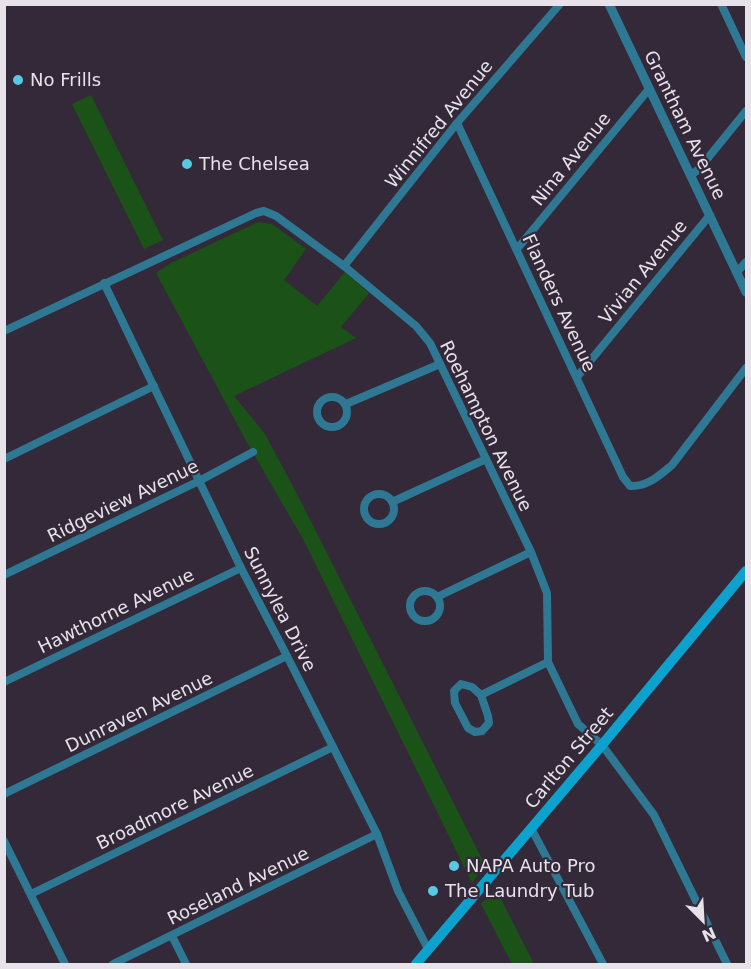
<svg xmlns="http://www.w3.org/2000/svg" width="751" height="969" viewBox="0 0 751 969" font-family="'DejaVu Sans',sans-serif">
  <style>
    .green { fill: #1b5217 }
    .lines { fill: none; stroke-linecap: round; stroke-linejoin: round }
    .minor { stroke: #2f7893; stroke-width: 8 }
    .tertiary { stroke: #2f7893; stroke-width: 9 }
    .secondary { stroke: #0da1cd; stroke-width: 10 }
    .poi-dot { fill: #57c9e2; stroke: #332938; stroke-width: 2 }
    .labels { text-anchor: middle; stroke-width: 4.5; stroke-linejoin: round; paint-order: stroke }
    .poi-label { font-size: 18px; fill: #e7e1ea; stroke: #332938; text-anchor: start }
    .street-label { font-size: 18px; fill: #e7e1ea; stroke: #332938 }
  </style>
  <rect width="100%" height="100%" fill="#332938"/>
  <!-- green -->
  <g class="green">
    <path d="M91,95L163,240L144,249L72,104Z"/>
    <path d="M258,222L272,224L306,249L284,280L317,306L345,272L369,293L341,327L356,338L234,396L265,434L296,492L485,865L472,883L304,541L245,439L156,273L171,263Z"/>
    <path d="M496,889L534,964H512L481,904Z"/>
  </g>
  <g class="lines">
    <!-- minor -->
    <g class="minor">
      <path d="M721,4L746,57"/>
      <path d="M457,123L623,477L630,486C647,487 659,476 672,465L746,368"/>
      <path d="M691,175L699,169L746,111"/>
      <path d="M517,249L649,89"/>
      <path d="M344,266L457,123L560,4"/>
      <path d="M737,272L746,262"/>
      <path d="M104,283L241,568L287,656L377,834L398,891L428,949"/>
      <path d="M4,331L256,213L264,211L276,216L344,266L416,326L430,343L531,552L547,593L548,662L578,724L602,745L654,815L727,964"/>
      <path d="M577,377L710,215"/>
      <circle cx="332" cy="412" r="15"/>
      <path d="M346,404L440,364"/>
      <path d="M4,459L154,386"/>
      <circle cx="379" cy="509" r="15"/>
      <path d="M392,502L486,459"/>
      <path d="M4,575L199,481L253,452"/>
      <circle cx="425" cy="606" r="15"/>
      <path d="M437,597L531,552"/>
      <path d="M4,682L241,568"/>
      <path d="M481,695L488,716L489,723L482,731L475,732L468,728L455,703L454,691L461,684L472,687L481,695L548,662"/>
      <path d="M4,794L287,656"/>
      <path d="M531,828L603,964"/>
      <path d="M4,841L65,964"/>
      <path d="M31,894L333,747"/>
      <path d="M172,936L186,964"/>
      <path d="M113,964L377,834"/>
    </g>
    <!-- tertiary -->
    <path class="tertiary" d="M609,4L746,292"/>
    <!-- secondary -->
    <path class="secondary" d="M416,964L602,745L746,571"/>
  </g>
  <!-- markers -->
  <g class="poi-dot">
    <circle cx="18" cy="80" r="6"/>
    <circle cx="187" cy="164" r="6"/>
    <circle cx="454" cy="866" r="6"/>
    <circle cx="433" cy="891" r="6"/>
  </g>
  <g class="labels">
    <!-- poi labels -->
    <g class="poi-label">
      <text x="30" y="86">No Frills</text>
      <text x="199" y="170">The Chelsea</text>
      <text x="466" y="872">NAPA Auto Pro</text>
      <text x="445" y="897">The Laundry Tub</text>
    </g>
    <!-- street labels -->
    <g class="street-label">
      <text transform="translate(439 124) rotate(-51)" y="6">Winnifred Avenue</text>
      <text transform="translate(685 125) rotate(64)" y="6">Grantham Avenue</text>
      <text transform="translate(571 159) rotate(-51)" y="6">Nina Avenue</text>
      <text transform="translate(643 272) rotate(-51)" y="6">Vivian Avenue</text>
      <text transform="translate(559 303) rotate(65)" y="6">Flanders Avenue</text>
      <text transform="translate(486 426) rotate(64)" y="6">Roehampton Avenue</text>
      <text transform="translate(123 501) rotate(-26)" y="6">Ridgeview Avenue</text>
      <text transform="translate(280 609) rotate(63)" y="6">Sunnylea Drive</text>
      <text transform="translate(116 611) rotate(-26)" y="6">Hawthorne Avenue</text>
      <text transform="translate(139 712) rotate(-26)" y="6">Dunraven Avenue</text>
      <text transform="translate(569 758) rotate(-50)" y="6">Carlton Street</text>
      <text transform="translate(175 807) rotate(-26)" y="6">Broadmore Avenue</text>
      <text transform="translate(238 886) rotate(-26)" y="6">Roseland Avenue</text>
    </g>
  </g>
  <!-- border -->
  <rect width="751" height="969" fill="none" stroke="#e7e1ea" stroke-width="12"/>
  <!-- north arrow -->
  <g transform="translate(703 921) rotate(156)" stroke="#332938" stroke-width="4.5" paint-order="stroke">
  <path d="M0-4.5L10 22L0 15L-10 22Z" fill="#e7e1ea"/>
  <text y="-9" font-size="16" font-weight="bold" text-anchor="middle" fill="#e7e1ea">N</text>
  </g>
</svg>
